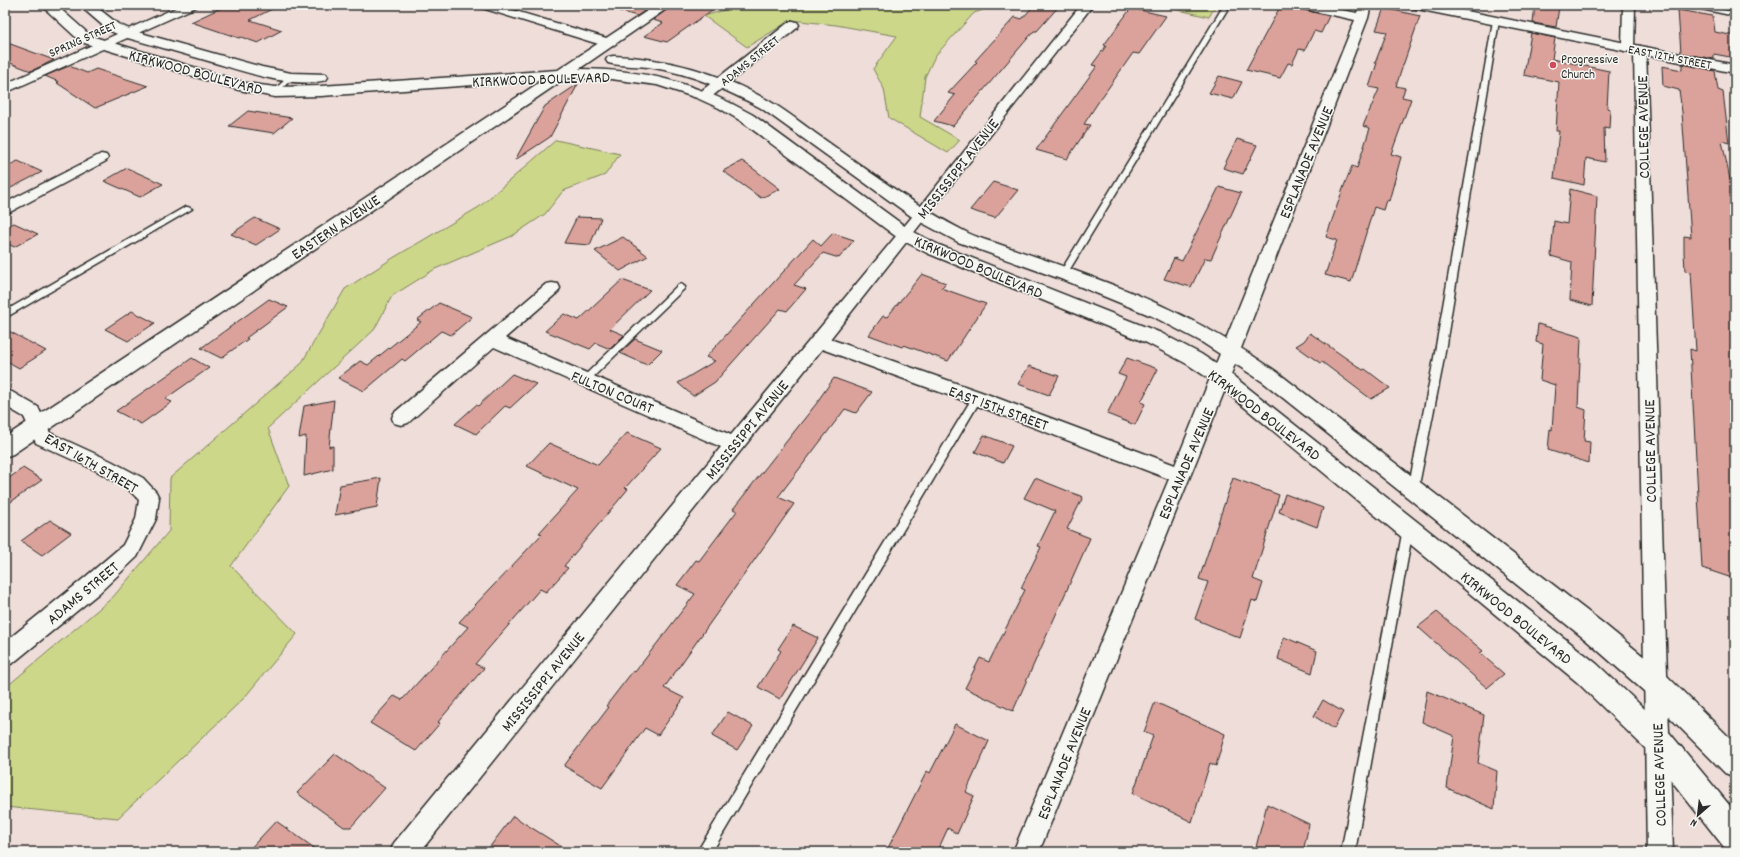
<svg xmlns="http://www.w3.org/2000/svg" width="1740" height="857" viewBox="0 0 1740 857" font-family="Dekko,sans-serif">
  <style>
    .green { fill: #ccd78a; stroke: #7c815a }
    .building { fill: #dba29b; stroke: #2b2b2b }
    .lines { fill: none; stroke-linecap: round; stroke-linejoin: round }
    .lane-casing { stroke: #2b2b2b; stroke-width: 3 }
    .street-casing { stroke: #2b2b2b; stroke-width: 3 }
    .secondary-casing { stroke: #2b2b2b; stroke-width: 3 }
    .lane { fill: #f6f6f2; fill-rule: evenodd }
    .street { fill: #f6f6f2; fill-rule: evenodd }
    .secondary { fill: #f6f6f2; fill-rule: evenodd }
    .poi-dot { fill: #d1495b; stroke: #f6f6f2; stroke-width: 1.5 }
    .labels { text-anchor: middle; stroke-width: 3; stroke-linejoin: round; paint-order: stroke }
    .far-street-label { font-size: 13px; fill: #2b2b2b; stroke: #f6f6f2 }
    .far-poi-label { font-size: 13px; fill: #2b2b2b; stroke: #f6f6f2; text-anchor: start }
    .street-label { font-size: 16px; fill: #2b2b2b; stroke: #f6f6f2 }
  </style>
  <rect width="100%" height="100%" fill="#eeddd8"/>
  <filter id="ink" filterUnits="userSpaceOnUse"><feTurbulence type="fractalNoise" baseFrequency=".025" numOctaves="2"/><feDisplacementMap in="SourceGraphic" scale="8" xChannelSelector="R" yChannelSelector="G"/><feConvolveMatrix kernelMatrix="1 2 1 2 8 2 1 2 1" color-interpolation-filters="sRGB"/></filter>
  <g filter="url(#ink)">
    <!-- green -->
    <g class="green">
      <path d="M742,5L797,7L799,5H998L974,13L935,56L925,77L920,117L960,140L948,153L889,118L884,89L873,69L897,36L836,25L791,20L747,47L704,16Z"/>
      <path d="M1157,5H1216L1209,17Z"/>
      <path d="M556,140L620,154L605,175L563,191L545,214L512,236L435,269L392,296L374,330L268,428L289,486L231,566L297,634L244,698L118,818L5,807V688L113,597L169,531L170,478L301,364L345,289L393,258L479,207Z"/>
    </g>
    <!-- building -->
    <g class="building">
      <path d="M227,5H280L250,20L282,30L258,43L241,37L239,38L191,22Z"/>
      <path d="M620,5H653L637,16L619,11Z"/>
      <path d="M673,5H719L667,42L644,36L663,23L653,20Z"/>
      <path d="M1034,5H1060L1037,31H1034L953,126L934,121L955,95L948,93L977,62L975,61L1015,17L1022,19Z"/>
      <path d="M1281,5H1292L1296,8L1329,16L1321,33L1314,31L1305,50L1299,49L1292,64L1288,63L1280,78L1246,70Z"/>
      <path d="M1535,5L1559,7L1556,27L1533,23Z"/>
      <path d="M1131,8L1166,16L1139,54L1133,53L1097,104L1084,124L1090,125L1067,159L1036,150L1097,66L1092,65L1106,46L1104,45Z"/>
      <path d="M1384,8L1420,16L1396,86L1405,88L1402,97L1411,99L1391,154L1401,157L1389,201L1386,200L1383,210L1374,207L1351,282L1325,275L1337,240L1326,237L1344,186L1352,166L1357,168L1370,128L1363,126L1379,89L1369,87L1377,63H1375L1387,32L1376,30Z"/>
      <path d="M1678,10L1713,16L1715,32L1735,36V58L1714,54V59L1681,53Z"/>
      <path d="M1531,33L1555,38L1552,59L1609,71L1607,108L1610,109L1609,129L1604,128L1605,162L1586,158L1584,185L1554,178L1559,131H1556L1559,82L1524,75Z"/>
      <path d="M5,42L54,60L31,71L5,61Z"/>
      <path d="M1682,64L1715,71L1718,90L1723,92L1729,143L1722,141L1731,184L1735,185V217L1732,216L1735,239L1730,238L1735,288V346L1731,345L1735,384V579L1702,568L1690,349L1696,351L1691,272L1685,271L1684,252V236L1691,237L1682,112L1679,90L1663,86L1662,66L1682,70Z"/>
      <path d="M69,66L87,73L96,69L148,86L95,108L57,83L59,82L45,76Z"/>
      <path d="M1219,76L1242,82L1233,99L1209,93Z"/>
      <path d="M578,84L550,137L515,160L545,106Z"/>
      <path d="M248,111L292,118L274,133L229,126Z"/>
      <path d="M1237,139L1257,145L1243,174L1223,168Z"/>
      <path d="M18,161L42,172L5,191V167Z"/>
      <path d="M742,161L755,170L780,189L761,198L723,171Z"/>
      <path d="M127,168L163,184L140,197L104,181Z"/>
      <path d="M993,182L1018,190L995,218L970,210Z"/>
      <path d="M1219,187L1241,193L1211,259L1205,258L1191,287L1164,279L1174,258L1182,261Z"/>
      <path d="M1570,189L1597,196L1592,306L1570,300L1572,262L1551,256L1554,221L1567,224Z"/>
      <path d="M577,217L601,218L590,245L564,243Z"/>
      <path d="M255,218L280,229L256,245L231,234Z"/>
      <path d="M14,223L38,234L14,247L5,242V228Z"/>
      <path d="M833,233L854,240L839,258L823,253L794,285L806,289L787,311L780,309L715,382L693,396L678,383L715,361L706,357L813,239L821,246Z"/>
      <path d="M623,237L648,256L620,271L595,251Z"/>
      <path d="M922,274L946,283L941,288L986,304L948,361L904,345L902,347L869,335L883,316L887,317Z"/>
      <path d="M622,280L650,290L610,329L624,335L610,349L596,343L590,349L545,331L564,314L579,320Z"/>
      <path d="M269,299L288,307L246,338L248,339L221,358L201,348Z"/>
      <path d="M439,303L472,317L451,335L441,331L405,361L402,359L364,391L338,378L360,361L368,365L421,322L417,320Z"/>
      <path d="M132,311L155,323L128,341L105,329Z"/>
      <path d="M1538,324L1581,337L1578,407L1586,410L1584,441L1590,442L1589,463L1548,450L1550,429L1552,430L1555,385L1540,380L1543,344L1536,342Z"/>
      <path d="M5,329L46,351L19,368L5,360Z"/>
      <path d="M1310,333L1363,370L1365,369L1390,388L1371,399L1322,362L1320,363L1296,346L1304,341Z"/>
      <path d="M635,339L662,350L647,365L620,353Z"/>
      <path d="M192,358L209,368L165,399L172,402L141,424L116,411Z"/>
      <path d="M1127,358L1158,369L1141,402L1145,404L1135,425L1107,414L1126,377L1118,374Z"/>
      <path d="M1029,366L1059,376L1049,395L1018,384Z"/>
      <path d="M512,374L536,384L510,408L505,406L476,434L455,424L476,405L478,406Z"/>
      <path d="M834,378L872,392L856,413L845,409L778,497L794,504L664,688L684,698L658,735L645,728L602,788L564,766L609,707L606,706L633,671L635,672L695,594L677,585L696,560L699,561L737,511L733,509L820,399H819Z"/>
      <path d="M334,400L329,447L333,446V469L304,476L306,436L299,438L304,406Z"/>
      <path d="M627,433L661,448L625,488L628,489L564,566L568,568L546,592L540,589L475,664L484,668L438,722L440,723L416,751L370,723L394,696L402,700L468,627L459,622L542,534L539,533L578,490L527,466L549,443L598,465Z"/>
      <path d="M984,435L1012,446L1003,463L975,452Z"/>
      <path d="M23,468L42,480L5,506V481Z"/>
      <path d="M381,478L377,507L335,515L340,485Z"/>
      <path d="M1035,478L1083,497L1067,529L1090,538L1013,711L965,688L980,658L989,662L1025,590L1021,588L1041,547L1038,546L1055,511L1024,498Z"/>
      <path d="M1233,478L1279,495L1253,579L1263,583L1257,602L1252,600L1240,638L1195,619L1208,582L1199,579Z"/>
      <path d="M1285,494L1323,508L1317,527L1279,512Z"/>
      <path d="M50,520L71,533L42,555L21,541Z"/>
      <path d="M1437,612L1483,651L1480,653L1504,674L1487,688L1418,627Z"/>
      <path d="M793,626L818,638L780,699L758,687L781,651L778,649Z"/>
      <path d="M1284,637L1317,651L1312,673L1278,659Z"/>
      <path d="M1427,691L1484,715L1478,763L1497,771L1494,809L1447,788L1454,736L1422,722Z"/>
      <path d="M1323,700L1343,712L1334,729L1314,716Z"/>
      <path d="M1155,702L1225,734L1216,766L1210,763L1192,822L1133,793L1153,736L1144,732Z"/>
      <path d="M728,712L753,726L737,750L712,736Z"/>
      <path d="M955,724L989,741L966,792L974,796L957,834L948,828L937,852H886L927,771L930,773Z"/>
      <path d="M335,754L385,788L351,827H344L297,793Z"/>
      <path d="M1267,804L1309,824L1303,852H1267L1256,847Z"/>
      <path d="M513,816L570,852H486Z"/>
      <path d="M276,821L320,852H247Z"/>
    </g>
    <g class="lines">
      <defs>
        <g id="lane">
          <path d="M1224,5H1230L1067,274L1066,276H1060L1059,274Z"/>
          <path d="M1682,5H1695L1735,12V16Z"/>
          <path d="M1496,19L1499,21L1442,369L1418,490L1417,493L1413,494L1409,493L1408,490L1432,369L1493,21Z"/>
          <path d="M289,76L294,77L277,93H273V91Z"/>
          <path d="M185,207H188L192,209L5,318V311Z"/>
          <path d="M681,284L685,287L684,289L589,381H583L581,379L583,377L678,285Z"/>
          <path d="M977,394L980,395L982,398L980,401L712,852H697L974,395Z"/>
          <path d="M1408,524L1412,526L1413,529L1355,852H1341L1403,529L1404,526Z"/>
        </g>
        <g id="street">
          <path d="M182,5H198L196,7L5,93V84Z"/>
          <path d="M477,5H495L613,40L615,43L613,46H605L479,7Z"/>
          <path d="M1081,5H1093L830,339L984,393L1175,465L1355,20L1300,8L1296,7L1294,5H1317L1357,13L1359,5H1371L1368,18L1230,377L1039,852H1013L1169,479L970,403L822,349L420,852H390L394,843L721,447L494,347L408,423L401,425L394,423L392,418L394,413L546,284L552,283L558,284L560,288L558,292L505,338L731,435L916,212Z"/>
          <path d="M1623,5H1635L1634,48L1632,51H1624L1622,48Z"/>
          <path d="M793,21L797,22L799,25L797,28L710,98H700L698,95L700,92L789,22Z"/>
          <path d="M1640,46L1644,47L1646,50L1673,852H1647L1634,50L1636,47Z"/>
          <path d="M101,154L106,155L108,158L106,161L10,212L5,214V203Z"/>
          <path d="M5,390L12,392L38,407L50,433L111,461L143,478L156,492L159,498L156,519L137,557L99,593L13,663L5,666V642L83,579L123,545L136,519L139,500L129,490L97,471L36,443L24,417L5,406Z"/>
        </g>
        <g id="secondary">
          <path d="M41,5H56L91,36L246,83L275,87L321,86L558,70L656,5H672L579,69C643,69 697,83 753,115L910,230L939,245L1161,333L1201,354L1228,372L1597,664L1668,731L1735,812V851L1724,847L1648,751L1577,682L1214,382L1187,364L1147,343L927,253L898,238L741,121L719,108L697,98L657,85L611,79L566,78L13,454L5,457V437L543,80L321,96L275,97L239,90L81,42Z"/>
          <path d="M79,5H94L118,24L134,31L262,67L291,73L326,74L328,77L326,80C292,89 246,72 212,62C183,54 154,45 124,37L108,30Z"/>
          <path d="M1410,5H1437L1735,65V73L1417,9L1412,8Z"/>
          <path d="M613,56C668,58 721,73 769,101C785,110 800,122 815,133C865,168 914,206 968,233C980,239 994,242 1007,247C1032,255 1057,264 1081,273C1154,299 1214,328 1277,372L1604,624L1665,674L1735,743V777L1725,773L1645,692L1586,640L1263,382L1200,341L1152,316L1069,282L958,242L915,219L761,108C727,90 692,74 654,68C639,65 623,67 608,63L606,60L608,57Z"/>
        </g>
      </defs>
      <!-- lane casing -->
      <use href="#lane" class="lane-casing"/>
      <!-- street casing -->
      <use href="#street" class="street-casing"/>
      <!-- secondary casing -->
      <use href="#secondary" class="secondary-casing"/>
      <!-- lane -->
      <use href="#lane" class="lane"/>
      <!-- street -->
      <use href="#street" class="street"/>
      <!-- secondary -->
      <use href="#secondary" class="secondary"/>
    </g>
  </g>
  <!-- markers -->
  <circle class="poi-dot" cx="1553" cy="65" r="4"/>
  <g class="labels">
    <!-- far-street labels -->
    <g class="far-street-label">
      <text transform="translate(82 38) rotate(-24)" y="5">SPRING STREET</text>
      <text transform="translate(1670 56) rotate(11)" y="5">EAST 12TH STREET</text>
      <text transform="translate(749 60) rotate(-39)" y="5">ADAMS STREET</text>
    </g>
    <!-- far-poi labels -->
    <g class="far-poi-label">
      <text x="1561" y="63">Progressive<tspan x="1561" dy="15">Church</tspan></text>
    </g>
    <!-- street labels -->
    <g class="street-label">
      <text transform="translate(196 71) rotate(15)" y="6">KIRKWOOD BOULEVARD</text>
      <text transform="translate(541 78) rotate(-2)" y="6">KIRKWOOD BOULEVARD</text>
      <text transform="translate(1642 127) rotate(-91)" y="6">COLLEGE AVENUE</text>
      <text transform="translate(1305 162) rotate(-68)" y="6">ESPLANADE AVENUE</text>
      <text transform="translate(957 168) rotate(-52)" y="6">MISSISSIPPI AVENUE</text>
      <text transform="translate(335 226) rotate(-34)" y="6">EASTERN AVENUE</text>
      <text transform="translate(979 266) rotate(23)" y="6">KIRKWOOD BOULEVARD</text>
      <text transform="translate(613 391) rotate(23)" y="6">FULTON COURT</text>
      <text transform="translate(999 407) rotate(20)" y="6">EAST 15TH STREET</text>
      <text transform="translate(1265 414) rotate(38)" y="6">KIRKWOOD BOULEVARD</text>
      <text transform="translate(746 429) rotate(-51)" y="6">MISSISSIPPI AVENUE</text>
      <text transform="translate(1649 451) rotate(-91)" y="6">COLLEGE AVENUE</text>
      <text transform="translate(92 462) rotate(30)" y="6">EAST 16TH STREET</text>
      <text transform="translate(1185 463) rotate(-67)" y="6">ESPLANADE AVENUE</text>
      <text transform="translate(82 592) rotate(-40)" y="6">ADAMS STREET</text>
      <text transform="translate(1517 617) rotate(39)" y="6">KIRKWOOD BOULEVARD</text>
      <text transform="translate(542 681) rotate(-51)" y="6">MISSISSIPPI AVENUE</text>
      <text transform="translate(1063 763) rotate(-68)" y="6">ESPLANADE AVENUE</text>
      <text transform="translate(1658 775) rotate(-92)" y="6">COLLEGE AVENUE</text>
    </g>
  </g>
  <!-- margin -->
  <rect width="1740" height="857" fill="none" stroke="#f6f6f2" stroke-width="20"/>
  <rect x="10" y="10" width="1720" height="837" fill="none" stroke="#2b2b2b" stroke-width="1.5" filter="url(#ink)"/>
  <!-- north arrow -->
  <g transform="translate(1698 815) rotate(208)" stroke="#f6f6f2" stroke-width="3" paint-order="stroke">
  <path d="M0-3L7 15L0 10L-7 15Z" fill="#2b2b2b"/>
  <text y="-6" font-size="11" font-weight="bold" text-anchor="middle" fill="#2b2b2b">N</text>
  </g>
</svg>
